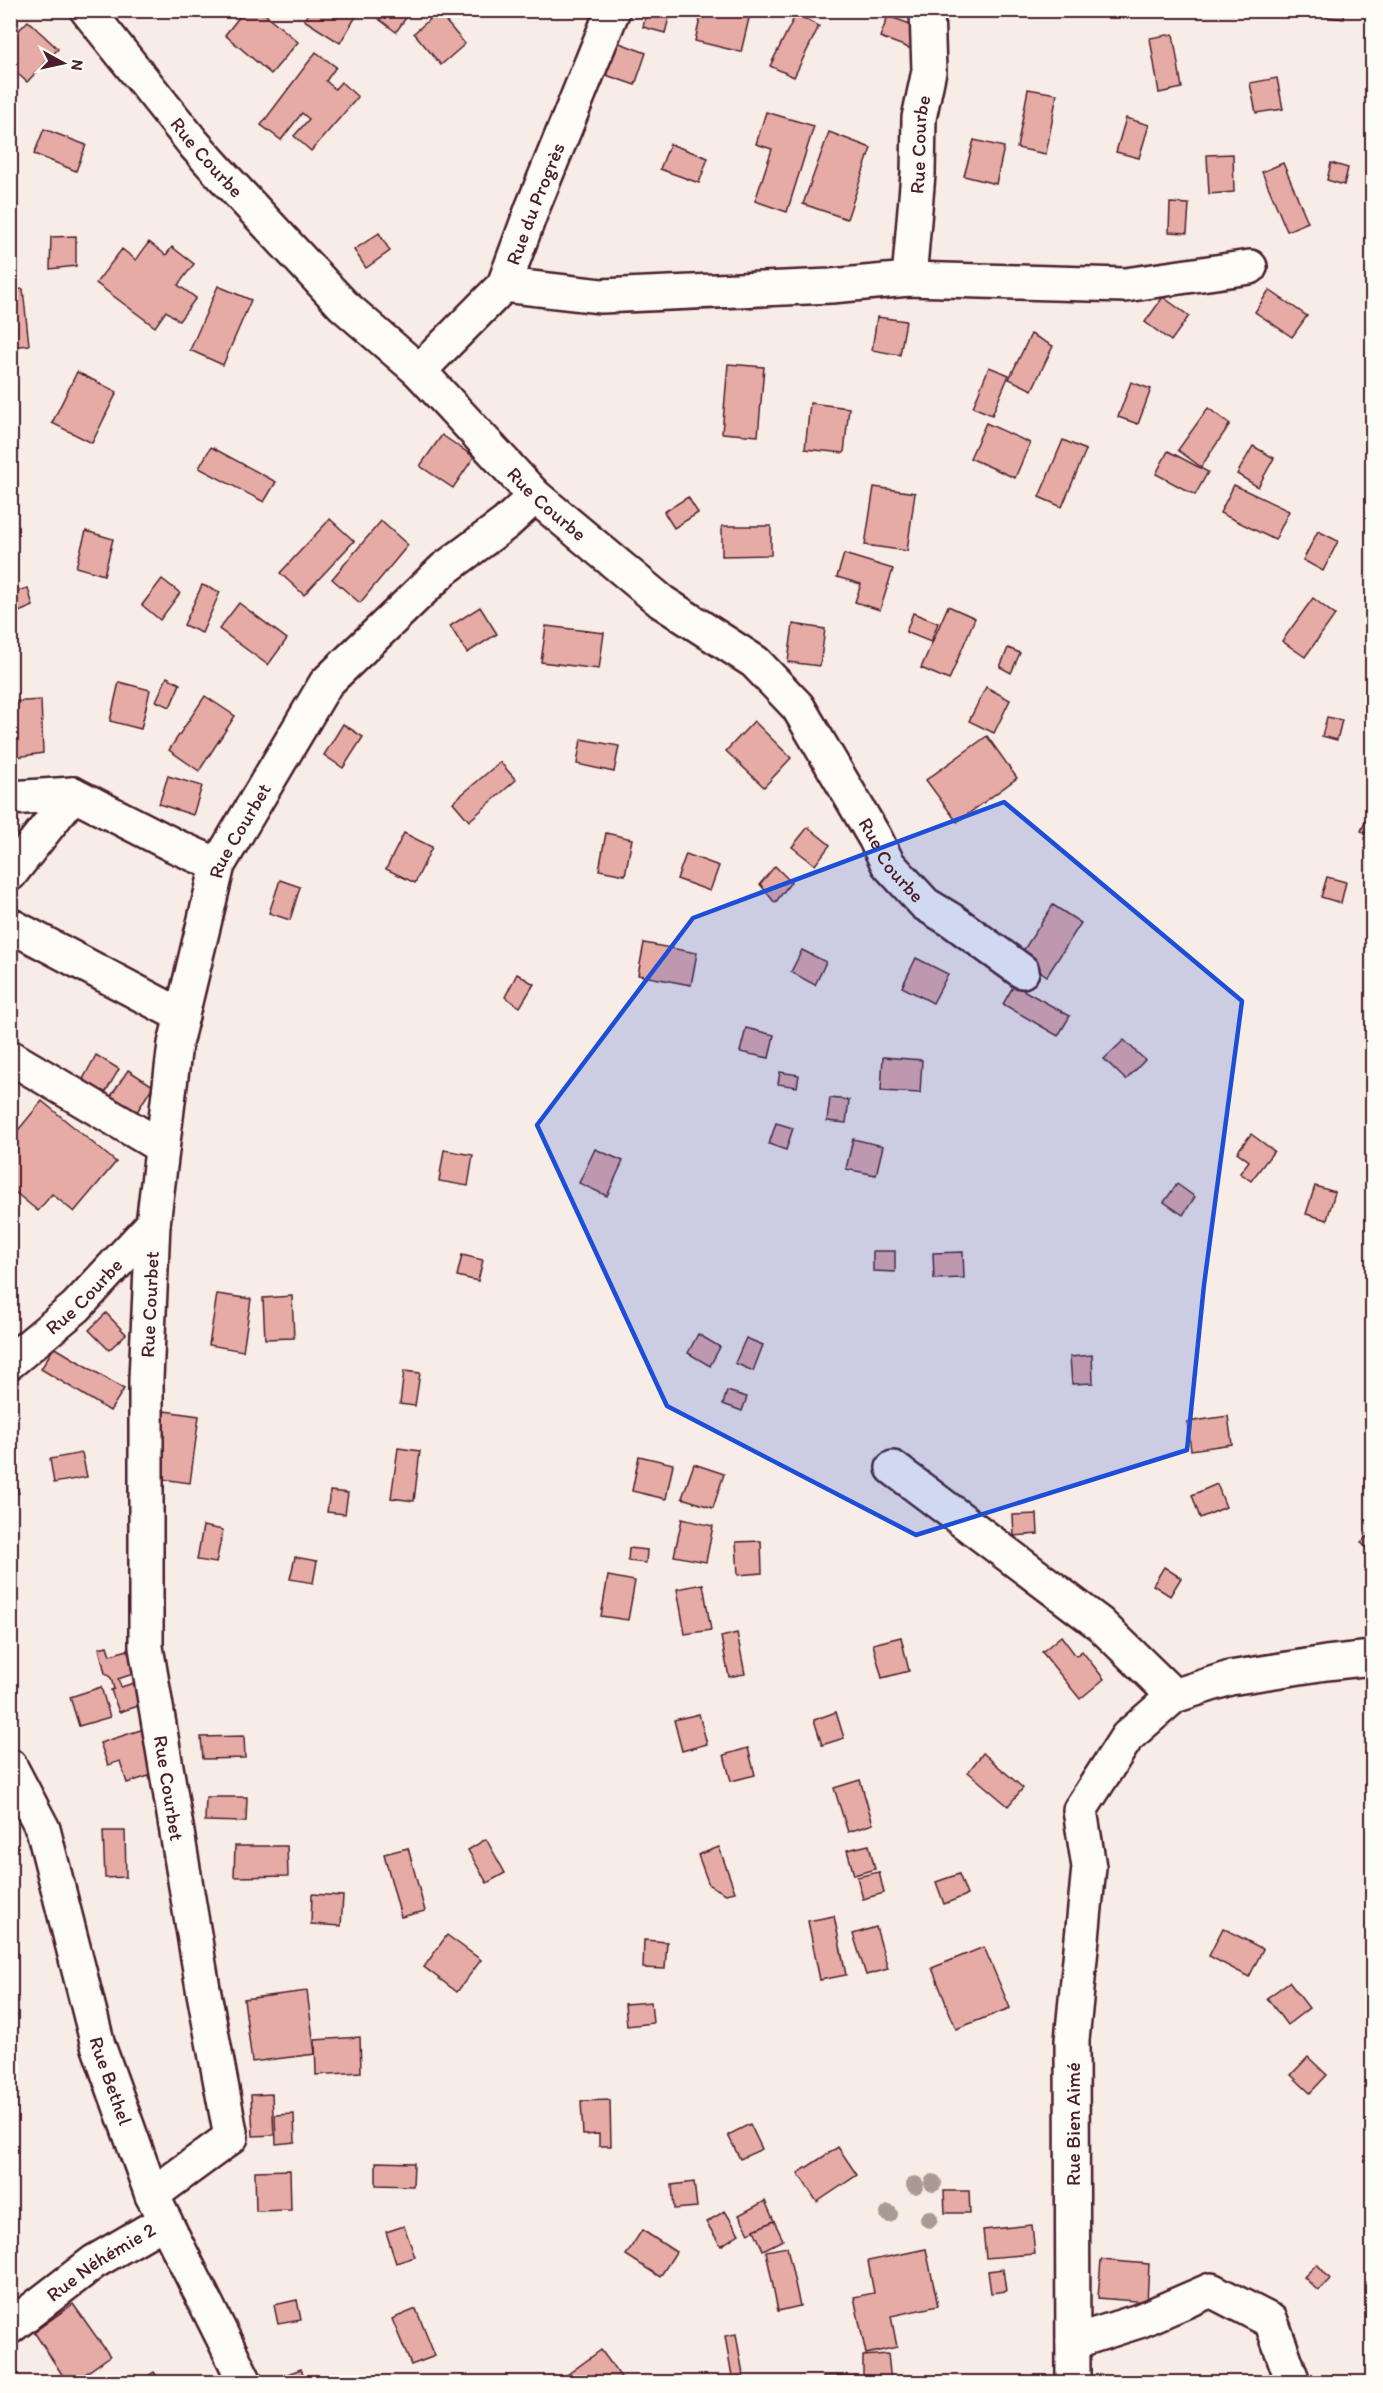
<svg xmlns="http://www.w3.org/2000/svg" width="1383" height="2393" viewBox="0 0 1383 2393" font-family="Itim,sans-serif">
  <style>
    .building { fill: #e6aba5; stroke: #4a1f2b; stroke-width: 1.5 }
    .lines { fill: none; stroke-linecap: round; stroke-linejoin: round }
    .minor-casing { stroke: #4a1f2b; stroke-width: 38 }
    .minor { stroke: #fdfcf7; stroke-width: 33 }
    .tree { fill: #a99b93 }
    .marked { fill: #1d4ed8; fill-opacity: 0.2; stroke: #1d4ed8; stroke-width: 4.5; stroke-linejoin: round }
    .labels { text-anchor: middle; stroke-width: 6; stroke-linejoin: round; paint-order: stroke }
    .street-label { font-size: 20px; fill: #4a1f2b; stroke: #fdfcf7 }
  </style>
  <rect width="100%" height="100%" fill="#f8ece7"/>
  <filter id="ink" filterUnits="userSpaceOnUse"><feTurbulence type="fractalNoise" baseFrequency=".0167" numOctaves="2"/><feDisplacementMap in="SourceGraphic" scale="12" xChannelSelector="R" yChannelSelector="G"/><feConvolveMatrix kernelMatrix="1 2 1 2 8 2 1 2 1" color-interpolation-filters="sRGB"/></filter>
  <g filter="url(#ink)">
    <!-- building -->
    <g class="building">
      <path d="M245,10H260L298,42L271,74L225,35Z"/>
      <path d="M310,10H360L340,43L304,20Z"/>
      <path d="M386,10H408L410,12L396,32L379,19Z"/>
      <path d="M647,10H671L665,33L643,27Z"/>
      <path d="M702,10H751L741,52L695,41Z"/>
      <path d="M1328,10H1345L1344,19L1328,17Z"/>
      <path d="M438,12L465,44L441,65L414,33Z"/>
      <path d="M796,14L819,26L794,77L770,66Z"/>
      <path d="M888,16L924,29L917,51L880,37Z"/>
      <path d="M28,21L58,49L27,82L10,67V39Z"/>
      <path d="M1173,34L1182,88L1159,93L1150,38Z"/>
      <path d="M617,42L646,53L635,85L606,75Z"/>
      <path d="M316,52L336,67L326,81L335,89L341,82L358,97L311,151L294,136L309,119L302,113L281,140L261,125Z"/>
      <path d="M1277,78L1283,109L1256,113L1250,83Z"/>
      <path d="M1028,89L1057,94L1046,154L1017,148Z"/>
      <path d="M766,112L814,126L787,212L755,201L772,149L756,144Z"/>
      <path d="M1126,118L1149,125L1139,158L1116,152Z"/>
      <path d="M44,129L86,145L76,171L34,154Z"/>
      <path d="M829,132L871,148L847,219L803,204Z"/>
      <path d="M974,140L1004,147L996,184L964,176Z"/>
      <path d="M670,144L708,158L699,183L660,169Z"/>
      <path d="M1233,154L1234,192L1209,194L1207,155Z"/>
      <path d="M1283,163L1308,222L1287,231L1262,172Z"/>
      <path d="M1331,163L1348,168L1344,185L1327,180Z"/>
      <path d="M1170,203L1189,204L1187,233L1169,232Z"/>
      <path d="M379,233L390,251L366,268L354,250Z"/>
      <path d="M76,236V266L50,269L51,237Z"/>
      <path d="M149,242L166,255L172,247L194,264L178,285L196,298L179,321L166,311L155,327L96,283L122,249L136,260Z"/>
      <path d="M218,286L251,300L223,365L190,350Z"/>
      <path d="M23,289L29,345L10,347V290Z"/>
      <path d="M1269,290L1307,316L1292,337L1255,312Z"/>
      <path d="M1163,297L1189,316L1171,341L1145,322Z"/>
      <path d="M877,317L906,321L900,355L872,350Z"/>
      <path d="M1031,334L1053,346L1032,390L1009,379Z"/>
      <path d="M728,364L764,367L758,436L722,433Z"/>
      <path d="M989,367L1009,375L992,415L973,407Z"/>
      <path d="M77,372L117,392L92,443L52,423Z"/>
      <path d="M1131,382L1151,389L1138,424L1118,417Z"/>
      <path d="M810,403L849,408L844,453L805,449Z"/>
      <path d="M1208,408L1230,424L1201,467L1178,450Z"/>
      <path d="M986,423L1030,443L1015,478L970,458Z"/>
      <path d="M442,435L474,457L453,488L420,466Z"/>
      <path d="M1063,440L1086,450L1062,507L1039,497Z"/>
      <path d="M1253,446L1274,458L1258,487L1237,474Z"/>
      <path d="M211,447L276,482L264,502L199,468Z"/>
      <path d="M1168,451L1208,472L1195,495L1156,474Z"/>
      <path d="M1234,485L1289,511L1275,540L1220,513Z"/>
      <path d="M874,487L915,493L907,551L865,545Z"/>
      <path d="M688,497L698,513L674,528L664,512Z"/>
      <path d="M330,519L354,541L304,595L280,573Z"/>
      <path d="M381,521L408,545L360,603L332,579Z"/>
      <path d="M722,526H771V555L722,556Z"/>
      <path d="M86,531L113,539L104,575L76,567Z"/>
      <path d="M1318,531L1338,541L1323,571L1303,560Z"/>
      <path d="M844,554L893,569L880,610L855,602L861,584L837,577Z"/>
      <path d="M162,579L180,593L160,620L142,605Z"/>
      <path d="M202,585L220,592L202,633L184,625Z"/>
      <path d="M28,588L33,606L12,615L10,593Z"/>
      <path d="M1313,598L1335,615L1305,657L1282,641Z"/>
      <path d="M239,603L287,639L268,665L219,629Z"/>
      <path d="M948,606L975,618L949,680L921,668Z"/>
      <path d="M480,607L497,634L467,653L450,626Z"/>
      <path d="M913,613L938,623L931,642L906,632Z"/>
      <path d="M793,624L825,629L820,666L788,662Z"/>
      <path d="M546,626L604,633L599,669L541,662Z"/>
      <path d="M1008,648L1020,653L1011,673L1000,667Z"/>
      <path d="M167,677L180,684L170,707L156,701Z"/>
      <path d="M119,682L150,690L141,729L110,721Z"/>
      <path d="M986,687L1010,700L994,733L969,721Z"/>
      <path d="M205,696L235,716L199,771L169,750Z"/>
      <path d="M41,700L43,753L10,758V702Z"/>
      <path d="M1327,717L1342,720L1337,740L1322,736Z"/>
      <path d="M754,721L791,758L764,787L726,751Z"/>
      <path d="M343,724L363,737L343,768L324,755Z"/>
      <path d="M987,736L1017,778L957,822L926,780Z"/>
      <path d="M581,739L619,746L614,772L577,764Z"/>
      <path d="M500,762L516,780L469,821L453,802Z"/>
      <path d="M168,776L202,786L193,815L159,804Z"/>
      <path d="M1372,807V836L1361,831Z"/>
      <path d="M808,827L830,845L815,865L792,847Z"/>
      <path d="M404,833L432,847L415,883L386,869Z"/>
      <path d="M606,833L632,839L625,875L599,870Z"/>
      <path d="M686,854L719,866L710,891L677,879Z"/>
      <path d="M775,866L791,882L775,903L760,884Z"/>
      <path d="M1327,877L1346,882L1341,903L1321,897Z"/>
      <path d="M280,880L300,887L290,920L269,913Z"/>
      <path d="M1053,905L1081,923L1047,976L1019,957Z"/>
      <path d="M644,943L697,953L691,985L638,975Z"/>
      <path d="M802,950L826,962L815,985L791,972Z"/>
      <path d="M916,958L948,974L933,1003L902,987Z"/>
      <path d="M517,974L534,984L520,1007L505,997Z"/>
      <path d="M1014,985L1070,1016L1058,1036L1003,1004Z"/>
      <path d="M746,1028L774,1035L769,1058L740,1052Z"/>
      <path d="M1124,1040L1145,1060L1126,1080L1104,1059Z"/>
      <path d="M96,1055L119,1069L104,1095L81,1083Z"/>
      <path d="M883,1057L922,1060L920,1093L881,1091Z"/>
      <path d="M128,1070L153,1086L135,1115L109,1099Z"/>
      <path d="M780,1072L799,1075L797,1087L778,1084Z"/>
      <path d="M830,1098L849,1100L846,1123L827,1121Z"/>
      <path d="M42,1101L116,1162L74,1212L52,1194L38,1211L10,1188V1140Z"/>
      <path d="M776,1123L793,1128L786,1150L769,1144Z"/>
      <path d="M1251,1134L1274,1151L1251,1181L1240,1173L1249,1161L1237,1152Z"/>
      <path d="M853,1139L883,1146L876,1175L846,1169Z"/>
      <path d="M595,1149L623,1161L607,1196L579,1183Z"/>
      <path d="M444,1150L473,1155L468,1186L439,1181Z"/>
      <path d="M1177,1184L1195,1197L1183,1215L1164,1202Z"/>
      <path d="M1315,1186L1335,1192L1327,1220L1306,1214Z"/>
      <path d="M873,1251H895V1272L873,1271Z"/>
      <path d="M963,1252L964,1278L934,1279L933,1253Z"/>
      <path d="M462,1255L483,1260L478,1281L457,1276Z"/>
      <path d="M217,1294L251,1299L243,1351L209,1345Z"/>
      <path d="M292,1296L294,1338L265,1339L263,1298Z"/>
      <path d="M106,1313L126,1334L109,1350L89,1330Z"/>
      <path d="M698,1334L720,1347L710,1366L688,1353Z"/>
      <path d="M746,1338L763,1345L753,1371L735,1363Z"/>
      <path d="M54,1347L124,1389L110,1411L41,1369Z"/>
      <path d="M1092,1355L1093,1383L1072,1384L1070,1357Z"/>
      <path d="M404,1371L420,1373L415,1406L400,1404Z"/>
      <path d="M727,1391L747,1397L742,1411L723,1404Z"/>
      <path d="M164,1411L199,1416L190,1483L155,1478Z"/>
      <path d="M1228,1416L1232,1444L1191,1450L1187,1422Z"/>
      <path d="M398,1448L420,1451L414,1501L391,1498Z"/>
      <path d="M82,1453L87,1477L54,1483L50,1459Z"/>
      <path d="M639,1456L673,1464L666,1499L632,1491Z"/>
      <path d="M694,1464L724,1474L713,1508L682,1498Z"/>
      <path d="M10,1466L19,1493L10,1496Z"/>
      <path d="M1217,1484L1226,1507L1200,1518L1192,1495Z"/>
      <path d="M330,1491L348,1493L345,1514L327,1512Z"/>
      <path d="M1037,1514L1038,1534L1014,1536L1013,1515Z"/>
      <path d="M682,1519L713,1526L706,1562L674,1556Z"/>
      <path d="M203,1526L223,1530L216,1563L197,1560Z"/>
      <path d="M1372,1532V1555L1361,1542Z"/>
      <path d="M761,1541L762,1573L738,1575L736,1542Z"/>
      <path d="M629,1548L647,1550L646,1563L628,1561Z"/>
      <path d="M295,1557L317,1561L313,1583L290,1579Z"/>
      <path d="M1164,1567L1181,1578L1170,1596L1153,1585Z"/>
      <path d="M608,1576L635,1581L628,1620L601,1616Z"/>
      <path d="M703,1584L711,1630L685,1634L677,1589Z"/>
      <path d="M737,1633L745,1674L729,1677L721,1637Z"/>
      <path d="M1061,1636L1076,1656L1082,1651L1104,1679L1080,1699L1042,1652Z"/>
      <path d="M901,1637L909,1671L882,1678L873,1644Z"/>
      <path d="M107,1646L110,1655L128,1650L136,1673L118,1679L121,1687L134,1683L142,1705L119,1712L111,1690L114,1689L111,1678L105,1673L99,1648Z"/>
      <path d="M101,1687L110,1717L79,1726L70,1697Z"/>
      <path d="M836,1712L844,1738L822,1745L814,1720Z"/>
      <path d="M699,1714L707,1744L682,1751L674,1720Z"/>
      <path d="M147,1728L161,1772L127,1783L120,1761L108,1765L100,1743Z"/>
      <path d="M244,1736L245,1758L203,1759L201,1737Z"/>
      <path d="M748,1748L755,1775L731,1781L724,1755Z"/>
      <path d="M983,1753L1023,1788L1008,1806L968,1772Z"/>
      <path d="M860,1780L873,1824L848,1832L834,1788Z"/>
      <path d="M206,1797H247L246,1822L205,1821Z"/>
      <path d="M103,1831H125L126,1877L105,1878Z"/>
      <path d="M486,1839L505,1873L487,1883L468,1850Z"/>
      <path d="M869,1845L875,1869L854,1875L847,1850Z"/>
      <path d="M235,1846H287L288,1876L234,1877Z"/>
      <path d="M719,1847L735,1892L726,1894L709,1885L698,1855Z"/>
      <path d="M408,1848L425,1911L401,1917L384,1854Z"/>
      <path d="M879,1872L884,1893L863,1899L857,1877Z"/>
      <path d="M959,1874L967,1895L944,1904L936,1882Z"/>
      <path d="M312,1894L343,1896L341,1926L311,1924Z"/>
      <path d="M834,1916L846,1975L820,1980L808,1921Z"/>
      <path d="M876,1927L888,1969L866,1975L853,1934Z"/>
      <path d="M1223,1928L1263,1949L1249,1977L1209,1956Z"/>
      <path d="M447,1935L481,1960L457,1992L424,1967Z"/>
      <path d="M644,1940L667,1942L665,1969L643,1968Z"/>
      <path d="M984,1947L1010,2008L956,2029L932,1968Z"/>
      <path d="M1289,1982L1309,2008L1287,2025L1267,1998Z"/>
      <path d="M307,1991L315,2054L252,2062L244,1999Z"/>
      <path d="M651,2002L653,2023L627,2026L625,2004Z"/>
      <path d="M360,2037L361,2072L316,2075L315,2040Z"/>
      <path d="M1308,2057L1327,2075L1310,2093L1291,2075Z"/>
      <path d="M272,2094L274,2135L253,2136L251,2095Z"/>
      <path d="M610,2100L611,2146H599V2134L583,2135L581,2101Z"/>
      <path d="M294,2114L295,2142L276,2144L275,2115Z"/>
      <path d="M750,2124L762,2149L740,2159L728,2135Z"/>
      <path d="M838,2147L857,2175L817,2202L798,2173Z"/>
      <path d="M376,2162L414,2163L413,2186L376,2185Z"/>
      <path d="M290,2170L291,2210L256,2211L255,2171Z"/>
      <path d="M694,2182L697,2207L674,2209L672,2185Z"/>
      <path d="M944,2191H969L970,2213H945Z"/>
      <path d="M765,2201L774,2221L749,2233L739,2215Z"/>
      <path d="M725,2211L739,2234L721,2246L706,2222Z"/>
      <path d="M774,2221L783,2240L763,2250L754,2230Z"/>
      <path d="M1032,2225L1035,2254L986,2258L983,2230Z"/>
      <path d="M404,2226L415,2257L396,2263L386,2232Z"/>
      <path d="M642,2230L676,2252L660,2277L626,2255Z"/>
      <path d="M787,2247L800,2306L778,2311L766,2251Z"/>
      <path d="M926,2249L938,2306L891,2316L897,2347L866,2354L854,2297L874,2293L868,2261Z"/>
      <path d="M1101,2260L1149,2264L1147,2302L1098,2298Z"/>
      <path d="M1317,2264L1330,2279L1318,2291L1304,2277Z"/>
      <path d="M1003,2269L1006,2291L991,2293L988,2271Z"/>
      <path d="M297,2300L301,2320L278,2324L274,2305Z"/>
      <path d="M73,2304L110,2356L74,2382H67L34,2332Z"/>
      <path d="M416,2309L435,2356L411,2365L392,2319Z"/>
      <path d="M736,2334L744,2380L733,2382L725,2336Z"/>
      <path d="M601,2350L621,2377L614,2382H572L567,2375Z"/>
      <path d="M888,2354L891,2382H863V2356Z"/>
      <path d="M301,2369L306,2382H266Z"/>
      <path d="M154,2372L161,2382H139Z"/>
      <rect x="823" y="2376" width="36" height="6"/>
    </g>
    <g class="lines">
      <defs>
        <g id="minor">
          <path id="s1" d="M87,10L194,144L220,173L343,305L419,371L535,496L662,602L755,662L798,707L875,838L888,864L925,904L953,921L1022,971"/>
          <path id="s2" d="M909,279L918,174L919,118L929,71L927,10"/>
          <path d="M504,285L601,296L831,286L909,279L1125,285L1250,267"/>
          <path id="s3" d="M419,371L504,285L532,209L613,10"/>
          <path d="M10,798L73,794L173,845L218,865"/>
          <path d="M10,874L73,794"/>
          <path d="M10,925L182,1016"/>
          <path d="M10,1057L162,1147"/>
          <path id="s4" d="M10,1362L76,1307L153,1224"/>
          <path d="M893,1468L1100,1624L1174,1696"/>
          <path id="s5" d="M10,1766L43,1829L98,2045L152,2195L245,2382"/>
          <path id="s6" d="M152,2195L231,2137L203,1988L146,1647V1379L153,1224L175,1044L218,865L326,683L444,569L506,523L535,496"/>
          <path id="s7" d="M10,2327L94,2262L165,2221"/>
          <path d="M1073,2342L1139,2321L1211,2290L1271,2321L1293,2382"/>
          <path d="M1073,2382L1072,2040L1089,1867L1080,1810L1127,1737L1174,1696L1230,1678L1326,1663L1372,1658"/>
        </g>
      </defs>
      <!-- minor casing -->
      <use href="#minor" class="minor-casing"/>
      <!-- minor -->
      <use href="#minor" class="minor"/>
    </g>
    <!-- trees -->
    <g class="tree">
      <circle cx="933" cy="2183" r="9"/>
      <circle cx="915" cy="2185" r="9"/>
      <circle cx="889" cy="2214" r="9"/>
      <circle cx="929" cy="2219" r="9"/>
    </g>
  </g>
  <!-- marked area -->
  <path class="marked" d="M1004,802L1242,1001L1204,1285L1187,1450L916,1535L667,1406L537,1125L693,918Z"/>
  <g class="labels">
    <!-- street labels -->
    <g class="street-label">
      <text dy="7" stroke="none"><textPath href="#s2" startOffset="135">Rue Courbe</textPath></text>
      <text dy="7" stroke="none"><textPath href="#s1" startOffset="190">Rue Courbe</textPath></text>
      <text dy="7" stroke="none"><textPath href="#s3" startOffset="208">Rue du Progrès</textPath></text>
      <text dy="7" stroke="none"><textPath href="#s1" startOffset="676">Rue Courbe</textPath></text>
      <text dy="7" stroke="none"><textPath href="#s6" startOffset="1424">Rue Courbet</textPath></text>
      <text dy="7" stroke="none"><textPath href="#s1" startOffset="1180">Rue Courbe</textPath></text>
      <text dy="7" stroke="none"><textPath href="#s4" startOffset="99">Rue Courbe</textPath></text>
      <text dy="7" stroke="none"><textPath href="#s6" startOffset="938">Rue Courbet</textPath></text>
      <text transform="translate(169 1788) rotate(81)" y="7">Rue Courbet</text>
      <text dy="7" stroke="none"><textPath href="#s5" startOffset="332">Rue Bethel</textPath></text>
      <text transform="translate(1073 2124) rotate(-90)" y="7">Rue Bien Aimé</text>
      <text dy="7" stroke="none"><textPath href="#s7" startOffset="112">Rue Néhémie 2</textPath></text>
    </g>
  </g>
  <!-- margin -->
  <rect width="1383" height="2393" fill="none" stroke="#fdfcf7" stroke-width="36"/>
  <rect x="18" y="18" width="1347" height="2357" fill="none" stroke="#4a1f2b" stroke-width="2" filter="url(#ink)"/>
  <!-- north arrow -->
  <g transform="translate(63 63) rotate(98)" stroke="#fdfcf7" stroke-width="4.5" paint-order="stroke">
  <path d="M0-4.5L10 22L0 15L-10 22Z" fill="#4a1f2b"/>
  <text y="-9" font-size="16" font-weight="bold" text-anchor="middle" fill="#4a1f2b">N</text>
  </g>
</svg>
